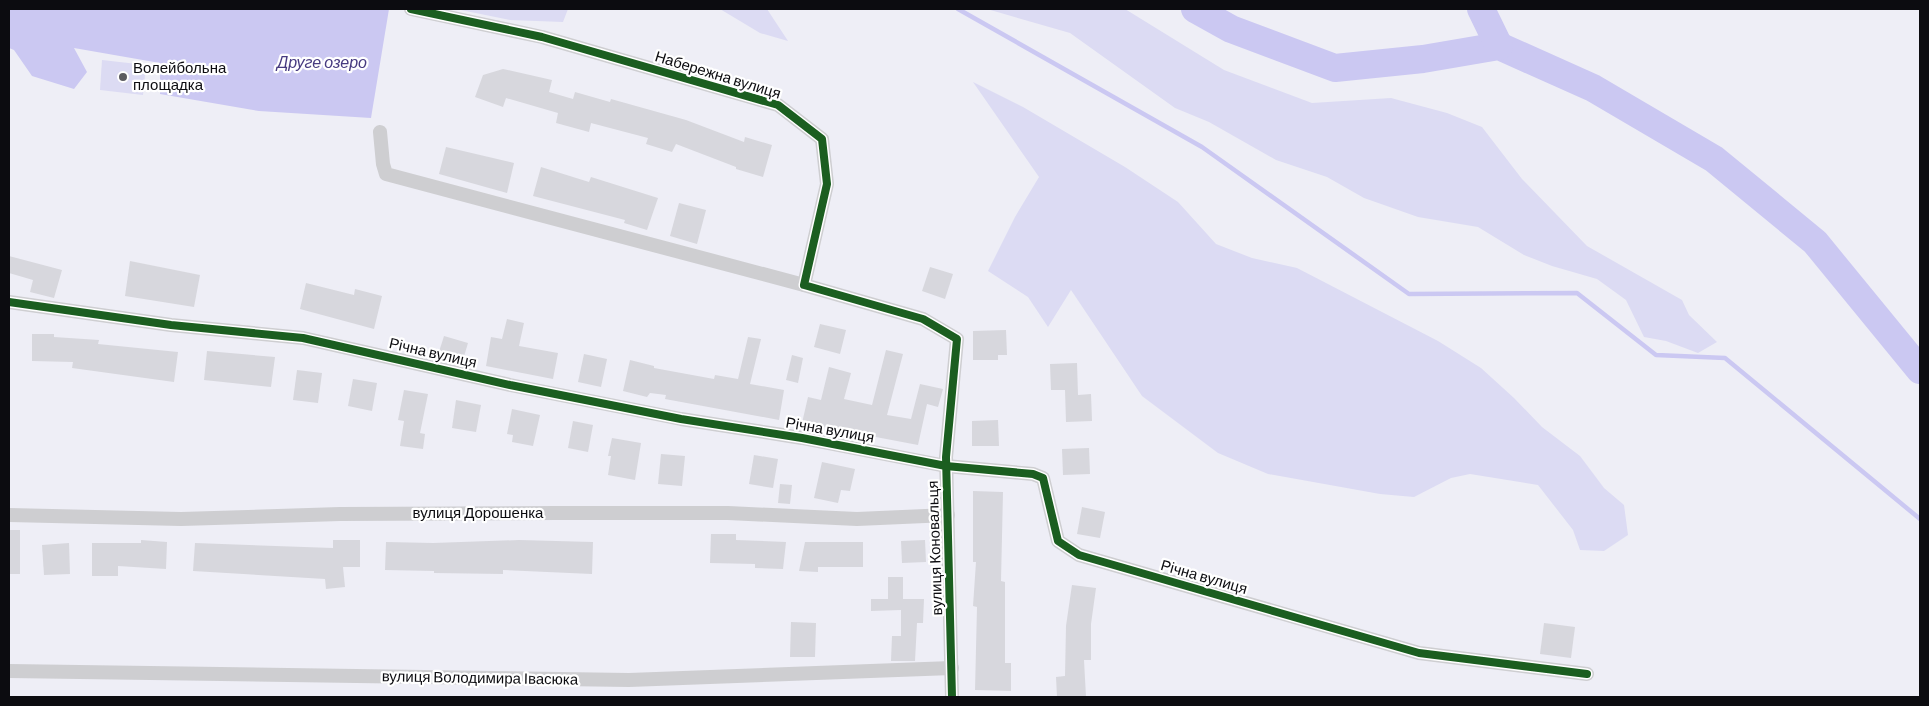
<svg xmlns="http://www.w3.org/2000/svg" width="1929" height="706" viewBox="0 0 1929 706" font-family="Barlow,sans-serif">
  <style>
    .green { fill: #dcdbf3 }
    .water { fill: #cbc8f2 }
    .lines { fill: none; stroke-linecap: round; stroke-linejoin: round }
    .stream { stroke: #cbc8f2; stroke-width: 4.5 }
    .river { stroke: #cbc8f2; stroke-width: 28 }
    .building { fill: #d7d7dd }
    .street { stroke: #ceced1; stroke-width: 14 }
    .cycleway-casing { stroke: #fff; stroke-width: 11 }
    .cycleway { stroke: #1b5e20; stroke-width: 8 }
    .poi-dot { fill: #5b5b60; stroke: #fff; stroke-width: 2 }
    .labels { text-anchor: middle; stroke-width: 4.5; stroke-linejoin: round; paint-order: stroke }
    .poi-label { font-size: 15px; fill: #0c0c10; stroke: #fff; text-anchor: start }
    .street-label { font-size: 15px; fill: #0c0c10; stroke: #fff }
    .water-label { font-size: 16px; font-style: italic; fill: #473b80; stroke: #fff }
  </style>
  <rect width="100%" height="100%" fill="#eeeef6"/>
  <!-- green -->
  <g class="green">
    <path d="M456,9H568L563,22L510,20Z"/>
    <path d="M720,9H767L788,41L760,33Z"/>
    <path d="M987,9H1125L1224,70L1312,103L1391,98L1447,113L1482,127L1522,179L1587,246L1682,300L1689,315L1717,342L1698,353L1666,341L1644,337L1626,300L1597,279L1552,266L1524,255L1478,227L1418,217L1364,198L1327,177L1276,160L1209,122L1175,108L1070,33Z"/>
    <path d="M102,60L146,65L143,95L100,90Z"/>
    <path d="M973,82L1023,107L1125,167L1178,202L1216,244L1252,258L1297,268L1438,341L1481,368L1514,398L1542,427L1580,456L1604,488L1624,505L1628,535L1604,551L1580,550L1573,530L1538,485L1470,474L1451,478L1414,497L1380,494L1268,474L1218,453L1142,396L1071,290L1048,327L1028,297L988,271L1015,217L1039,177Z"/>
  </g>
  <!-- water -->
  <path class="water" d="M9,9H389L371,118L259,111L160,94V63L74,48L87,72L74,89L32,76L14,50L9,48Z"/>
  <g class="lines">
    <!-- stream -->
    <path class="stream" d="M958,9L1202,147L1409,294L1577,293L1656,355L1725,358L1920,519"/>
    <!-- river -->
    <g class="river">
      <path d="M1195,9L1231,29L1335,68L1423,59L1499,46L1593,88L1714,159L1815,242L1920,370"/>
      <path d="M1481,9L1499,46"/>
    </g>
  </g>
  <!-- building -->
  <g class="building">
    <path d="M503,69L552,80L549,92L573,99L575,92L610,102L611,99L686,120L744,142L745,137L772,145L763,177L736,169V167L676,144L672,152L646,144L648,138L591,123L589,132L556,123L558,113L506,98L503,107L475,97L483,75Z"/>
    <path d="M446,147L514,163L507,193L439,174Z"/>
    <path d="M541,167L589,182L591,177L658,198L647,230L624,223L625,220L533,196Z"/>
    <path d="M679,203L706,210L697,244L670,236Z"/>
    <path d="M9,256L62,270L54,298L30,292L33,280L9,273Z"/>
    <path d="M130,261L200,275L194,307L125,296Z"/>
    <path d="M930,267L953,274L945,299L922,291Z"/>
    <path d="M306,283L354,295L355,289L382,296L374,329L300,309Z"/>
    <path d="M507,319L524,323L519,346L558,353L553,379L486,366L491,337L502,339Z"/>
    <path d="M820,324L846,330L840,354L814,347Z"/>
    <path d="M1006,330L1007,355H998V360H973V331Z"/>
    <path d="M32,334H54V337L99,340L98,344L178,352L174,382L72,368L73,362L32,361Z"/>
    <path d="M444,336L468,343L462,363L438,355Z"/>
    <path d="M748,337L761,339L750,384L784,390L779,420L665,399L666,395L650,393L647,397L623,391L630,360L654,366V368L714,379L715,375L738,379Z"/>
    <path d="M886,350L903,354L887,415L911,419L920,384L943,389L938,407L927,404L918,445L802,423L808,397L821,400L829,367L851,373L844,399L872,405Z"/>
    <path d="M207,351L275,357L271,387L204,380Z"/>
    <path d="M584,354L607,359L601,387L578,382Z"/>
    <path d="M792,355L803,358L798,383L786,380Z"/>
    <path d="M1077,363L1078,395L1091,394L1092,421L1066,422L1065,390H1051L1050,364Z"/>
    <path d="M297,370L322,373L318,403L293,400Z"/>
    <path d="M353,379L377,383L372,411L348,406Z"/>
    <path d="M404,390L428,394L420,433L425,434L423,449L400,446L404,421L398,420Z"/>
    <path d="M456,400L481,405L476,432L452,428Z"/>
    <path d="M512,409L540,415L533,446L512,442L513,435L507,434Z"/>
    <path d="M998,420L999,446H972V421Z"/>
    <path d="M573,421L593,425L588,452L568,448Z"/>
    <path d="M612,438L641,443L635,480L608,475L611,456H608Z"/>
    <path d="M1089,448L1090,474L1063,475L1062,449Z"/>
    <path d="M661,454L685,456L682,486L658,484Z"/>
    <path d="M754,455L778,459L773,488L749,484Z"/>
    <path d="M822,462L855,469L850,491L841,490L838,503L814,498Z"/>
    <path d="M780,484L792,485L790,504L778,503Z"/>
    <path d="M973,491L1003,492L1001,581L1005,582V663H1011V691L975,690L977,607L973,606L976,562H973Z"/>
    <path d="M1082,507L1105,512L1100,538L1077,534Z"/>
    <rect x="9" y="530" width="11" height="44"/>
    <path d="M711,534H736V540L786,542L783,569L755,568V564L710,563Z"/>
    <path d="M141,540L167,542L166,569L118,566V576H92V543H141Z"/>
    <path d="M333,540H360V567H343L345,587L326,589L325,579L193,571L195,543L333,548Z"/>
    <path d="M519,540L593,542L592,574L503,570V574L434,573V571L385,570L386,542L433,543Z"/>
    <path d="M925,540L926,562L902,563L901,541Z"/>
    <path d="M805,542H863V567H818V572L799,571Z"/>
    <path d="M69,543L70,574L44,575L42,545Z"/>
    <path d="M888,577H903V599H924L923,623H917L915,661H891L892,636H901V610L871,611V599H888Z"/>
    <path d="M1072,585L1096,588L1091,624V660H1084L1086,697H1057L1056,677L1065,676L1066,626Z"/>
    <path d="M791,622L816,623L815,657H790Z"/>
    <path d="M1544,623L1575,627L1571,658L1540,654Z"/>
  </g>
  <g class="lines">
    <!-- street -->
    <g class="street">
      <path d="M411,9L542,37L778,105L822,139L827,184L804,285L923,319L957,339L946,457L952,697"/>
      <path d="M380,132L383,164L386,174L804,285"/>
      <path d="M9,302L171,325L303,338L510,385L681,419L802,438L946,466L1033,474L1043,478L1058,541L1079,555L1419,653L1587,674"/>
      <path d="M9,515L181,519L340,514L557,513H728L857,519L948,515"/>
      <path d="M9,671L629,680L952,668"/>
    </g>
    <defs>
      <g id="cycleway">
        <path d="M411,9L542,37L778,105L822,139L827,184L804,285L923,319L957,339L946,457L952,697"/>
        <path d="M9,302L171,325L303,338L510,385L681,419L802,438L946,466L1033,474L1043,478L1058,541L1079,555L1419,653L1587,674"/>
      </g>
    </defs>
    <!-- cycleway casing -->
    <use href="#cycleway" class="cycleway-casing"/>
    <!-- cycleway -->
    <use href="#cycleway" class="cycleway"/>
  </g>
  <!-- markers -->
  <circle class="poi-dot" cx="123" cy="77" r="5"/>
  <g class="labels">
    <!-- poi labels -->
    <g class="poi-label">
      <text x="133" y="73">Волейбольна<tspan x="133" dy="17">площадка</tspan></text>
    </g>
    <!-- street labels -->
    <g class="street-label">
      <text transform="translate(718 75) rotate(17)" y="5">Набережна вулиця</text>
      <text transform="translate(433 353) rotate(13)" y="5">Річна вулиця</text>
      <text transform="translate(830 430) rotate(10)" y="5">Річна вулиця</text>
      <text x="478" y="518">вулиця Дорошенка</text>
      <text transform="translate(935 548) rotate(-92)" y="5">вулиця Коновальця</text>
      <text transform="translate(1204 577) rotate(16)" y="5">Річна вулиця</text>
      <text transform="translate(480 678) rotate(1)" y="5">вулиця Володимира Івасюка</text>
    </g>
    <!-- water labels -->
    <g class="water-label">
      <text x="322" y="68">Друге озеро</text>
    </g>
  </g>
  <!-- border -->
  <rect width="1929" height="706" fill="none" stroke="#0c0c10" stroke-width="20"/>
</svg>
